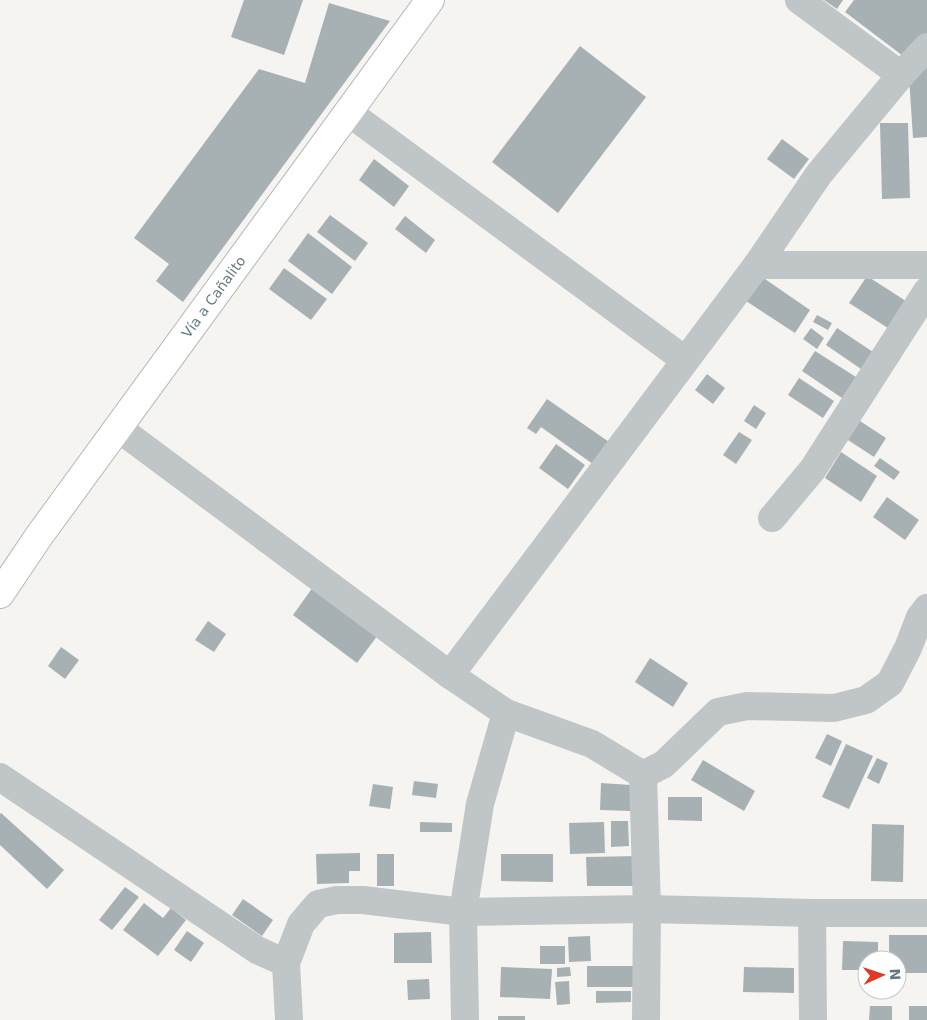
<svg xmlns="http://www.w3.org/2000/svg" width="927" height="1020" viewBox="0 0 927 1020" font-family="'DejaVu Sans',sans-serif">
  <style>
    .building { fill: #a7b1b4 }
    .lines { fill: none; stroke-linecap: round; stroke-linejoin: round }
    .major-casing { stroke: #b3b8bb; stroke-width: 30 }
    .minor { stroke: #c0c5c7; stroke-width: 28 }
    .major { stroke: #fff; stroke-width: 28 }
    .labels { text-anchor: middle; stroke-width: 5; stroke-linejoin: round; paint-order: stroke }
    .street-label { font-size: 14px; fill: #647882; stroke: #fff }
  </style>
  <rect width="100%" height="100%" fill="#f5f4f1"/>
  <!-- building -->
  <g class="building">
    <path d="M244,0H303L284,55L231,37Z"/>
    <path d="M824,0H843L837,9Z"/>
    <path d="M854,0H927V33L907,59L845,12Z"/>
    <path d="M329,3L390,21L183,302L156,281L169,264L134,238L259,69L305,83Z"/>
    <path d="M580,46L646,97L558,213L492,162Z"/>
    <path d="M927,57V137L913,138L909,77Z"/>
    <path d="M880,123H908L910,198L882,199Z"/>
    <path d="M782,139L809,159L794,179L767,159Z"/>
    <path d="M374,159L409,186L394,207L359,180Z"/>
    <path d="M330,215L368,243L355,261L317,232Z"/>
    <path d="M405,216L435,240L426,253L395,229Z"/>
    <path d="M308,233L352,267L332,294L288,261Z"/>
    <path d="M284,268L327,299L311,320L269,289Z"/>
    <path d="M759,275L810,310L795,333L743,299Z"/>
    <path d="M867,276L909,303L891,330L849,303Z"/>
    <path d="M817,315L832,323L828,330L813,322Z"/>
    <path d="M811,328L824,338L817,349L803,339Z"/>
    <path d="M837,328L876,354L864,371L826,345Z"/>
    <path d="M815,351L856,377L842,398L802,371Z"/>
    <path d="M707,374L725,388L713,404L695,390Z"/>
    <path d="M799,378L834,401L823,418L788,395Z"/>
    <path d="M547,399L612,444L597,467L541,427L536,434L527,428Z"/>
    <path d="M754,405L766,413L756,429L744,421Z"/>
    <path d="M860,421L886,438L874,457L848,440Z"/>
    <path d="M739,432L752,440L736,464L723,455Z"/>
    <path d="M556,444L585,465L568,489L539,468Z"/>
    <path d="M841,452L877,476L861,502L825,478Z"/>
    <path d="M880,458L900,472L894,480L874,466Z"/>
    <path d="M887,497L919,520L905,540L873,517Z"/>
    <path d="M313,587L378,635L357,663L293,615Z"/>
    <path d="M208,621L226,634L214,652L195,640Z"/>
    <path d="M61,647L79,660L65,679L48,666Z"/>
    <path d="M650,658L688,683L673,707L635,682Z"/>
    <path d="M827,734L842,741L831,766L815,758Z"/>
    <path d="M846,744L873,756L849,809L822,797Z"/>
    <path d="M877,758L888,763L879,784L867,778Z"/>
    <path d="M703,760L755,791L744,811L691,780Z"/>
    <path d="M414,781L438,784L436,798L412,795Z"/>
    <path d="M601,783L631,785L630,811L600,810Z"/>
    <path d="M373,784L393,787L390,809L369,806Z"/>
    <path d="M668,797H702V821L668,820Z"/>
    <path d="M1,813L64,870L47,889L0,845V814Z"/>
    <path d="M611,821H628L629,846L611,847Z"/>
    <path d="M420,822L452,823V832H420Z"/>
    <path d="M604,822L605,853L570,854L569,823Z"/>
    <path d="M872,824L904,825L903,882L871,881Z"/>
    <path d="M360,853V871H349V883L317,884L316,854Z"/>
    <rect x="377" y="854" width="17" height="32"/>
    <path d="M501,854H553V882L501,881Z"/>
    <path d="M638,856V886H587L586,857Z"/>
    <path d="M125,887L139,897L112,930L99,920Z"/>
    <path d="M243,899L273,920L262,936L232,915Z"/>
    <path d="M144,903L163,918L171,908L186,920L158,956L123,930Z"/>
    <path d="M187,931L204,943L191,962L174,950Z"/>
    <path d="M431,932L432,963H394V933Z"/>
    <path d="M889,935H927V973H897V960H889Z"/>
    <path d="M590,936L591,961L569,962L568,937Z"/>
    <path d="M843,941L878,942V960H867V970H842Z"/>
    <rect x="540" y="946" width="25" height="18"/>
    <rect x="587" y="966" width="53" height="21"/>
    <path d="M501,967L552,969L550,999L500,997Z"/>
    <path d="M570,967L571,976L557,977V968Z"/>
    <path d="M744,967L794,968V993L743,992Z"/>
    <path d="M429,979L430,999L408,1000L407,980Z"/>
    <path d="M569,981L570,1004L557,1005L555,982Z"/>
    <path d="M596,991H631V1002L596,1003Z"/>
    <path d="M870,1006H892V1020H869Z"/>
    <rect x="909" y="1006" width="18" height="14"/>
    <rect x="498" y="1016" width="27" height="4"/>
  </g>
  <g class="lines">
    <defs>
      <g id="major">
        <path id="s1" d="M0,594L39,536L430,0"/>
      </g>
    </defs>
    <!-- major casing -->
    <use href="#major" class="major-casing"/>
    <!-- minor -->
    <g class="minor">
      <path d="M799,0L901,75"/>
      <path d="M348,112L685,360"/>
      <path d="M757,265H927"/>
      <path d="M118,428L450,675L506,713L592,744L643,775"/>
      <path d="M772,518L813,469L927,291"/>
      <path d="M450,675L757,265L819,174L901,75L927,47"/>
      <path d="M643,775L664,764L718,712L747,706L834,708L866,700L890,683L908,648L920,617L927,608"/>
      <path d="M643,775L647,909L646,1020"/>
      <path d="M0,777L257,950L286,963"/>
      <path d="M812,913L813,1020"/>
      <path d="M289,1020L286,963L301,924L318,904L337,900H363L463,912L647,909L812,913H927"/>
      <path d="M465,1020L463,912L480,804L506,713"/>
    </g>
    <!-- major -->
    <use href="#major" class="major"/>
  </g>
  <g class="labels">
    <!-- street labels -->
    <g class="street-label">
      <text dy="5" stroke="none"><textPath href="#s1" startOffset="366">Vía a Cañalito</textPath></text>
    </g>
  </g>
  <!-- north arrow -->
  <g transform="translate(882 975) rotate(87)"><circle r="24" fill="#ffffff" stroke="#c1c9cd"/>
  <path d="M0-4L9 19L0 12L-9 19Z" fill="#e03826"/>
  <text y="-8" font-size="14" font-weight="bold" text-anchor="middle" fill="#647882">N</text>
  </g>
</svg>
